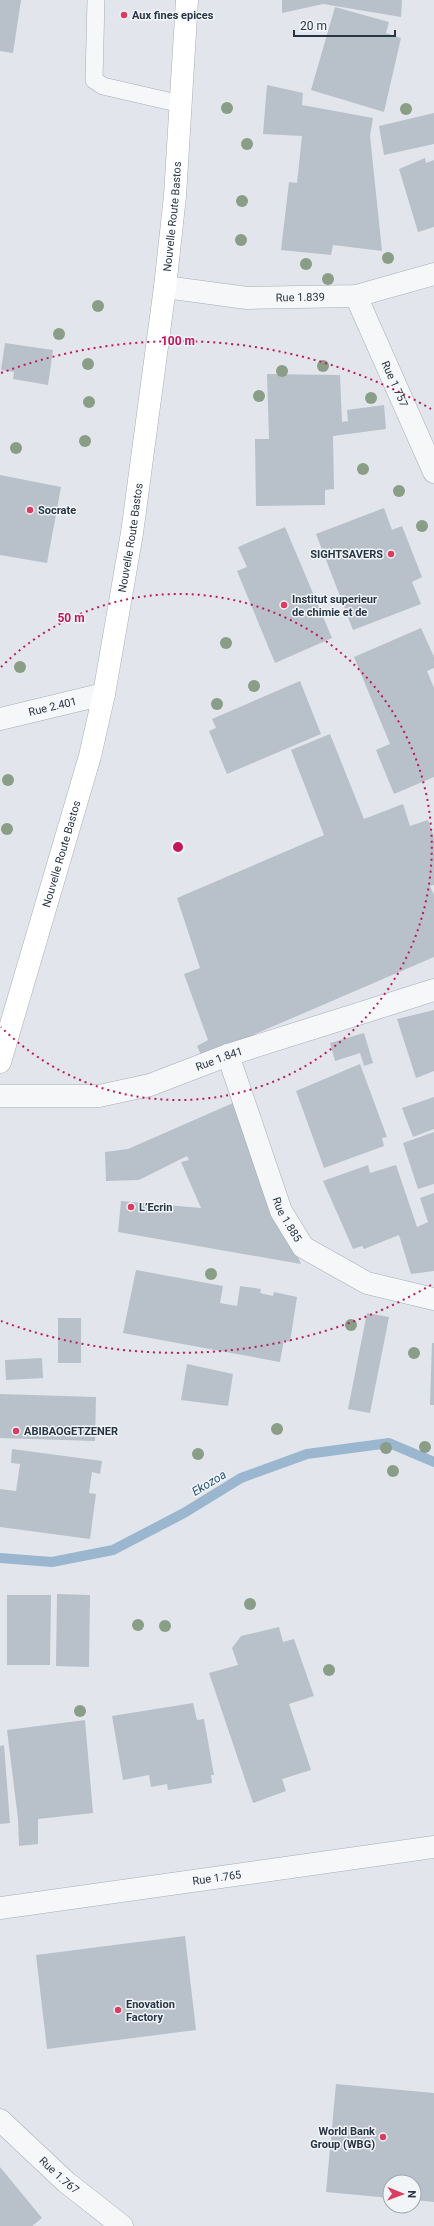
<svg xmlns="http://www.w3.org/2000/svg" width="434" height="2226" viewBox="0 0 434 2226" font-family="Roboto,sans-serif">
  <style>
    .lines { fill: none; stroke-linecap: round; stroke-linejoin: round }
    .stream { stroke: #9ab7cf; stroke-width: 10 }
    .building { fill: #b8c0ca }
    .lane-casing { stroke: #a6adb7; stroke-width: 18 }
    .street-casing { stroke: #a6adb7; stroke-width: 23 }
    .secondary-casing { stroke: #a6adb7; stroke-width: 23 }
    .lane { stroke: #f5f7f9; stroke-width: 17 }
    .street { stroke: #f5f7f9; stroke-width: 22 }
    .secondary { stroke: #fff; stroke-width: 22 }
    .tree { fill: #899d87 }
    .ring { fill: none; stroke: #c2185b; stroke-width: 2; stroke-dasharray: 2 4 }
    .poi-dot { fill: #db3c5f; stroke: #f2f5f8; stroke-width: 1.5 }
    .labels { text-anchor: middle; stroke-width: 3; stroke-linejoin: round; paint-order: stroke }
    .poi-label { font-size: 11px; font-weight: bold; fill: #283545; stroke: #f2f5f8; text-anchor: start }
    .street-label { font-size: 11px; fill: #283545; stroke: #f2f5f8 }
    .water-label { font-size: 12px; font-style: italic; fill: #2e577d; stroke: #f2f5f8 }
    .centre { fill: #c2185b; stroke: #f2f5f8; stroke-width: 2 }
    .ring-label { font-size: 12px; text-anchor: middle; font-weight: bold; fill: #c2185b; stroke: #f2f5f8; stroke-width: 3; stroke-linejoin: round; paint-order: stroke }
  </style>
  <rect width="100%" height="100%" fill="#e2e6ec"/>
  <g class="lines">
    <!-- stream -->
    <path class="stream" d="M0,1558L52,1562L113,1550L184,1513L241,1478L307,1454L389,1443L434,1462"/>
  </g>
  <!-- building -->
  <g class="building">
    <path d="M0,0H21L13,53L0,51Z"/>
    <path d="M282,0H402L401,17L323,4L282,13Z"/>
    <path d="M335,7L389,22L386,33L401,38L384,112L311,90Z"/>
    <path d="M267,85L303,93L302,105L373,118L370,136L382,251L333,245L331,255L281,250L289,182L297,183L302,136L263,134Z"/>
    <path d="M434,113V144L384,155L379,126Z"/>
    <path d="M425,158L426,163L434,160V227L418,232L399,169Z"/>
    <path d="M5,343L53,350L48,385L13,379L14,372L1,370Z"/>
    <path d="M267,374L340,375L342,422L348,421L347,410L384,405L386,429L333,436L334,489L325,490V505L256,506L255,439H269Z"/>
    <path d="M0,475L61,487L47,563L0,555Z"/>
    <path d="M384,508L392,530L402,526L422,577L412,582L421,604L353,630L316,534Z"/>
    <path d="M285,527L332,638L275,663L237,571L247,567L238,547Z"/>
    <path d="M421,628L434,657V668L427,671L434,688V777L394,794L376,750L390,744L354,657Z"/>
    <path d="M300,681L321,734L227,774L209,731L216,728L212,719Z"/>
    <path d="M330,734L364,819L403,804L410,826L428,820L434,837V885L430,886L434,895V957L202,1057L197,1046L208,1040L184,974L200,968L177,898L324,835L291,750Z"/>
    <path d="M434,1010V1071L416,1078L397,1019Z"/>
    <path d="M364,1033L373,1063L364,1066L360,1053L335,1061L330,1043Z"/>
    <path d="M360,1064L387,1137L382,1138L384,1146L324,1168L296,1091Z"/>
    <path d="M434,1097V1129L413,1137L402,1108Z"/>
    <path d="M233,1103L301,1264L118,1232L121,1201L201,1208L181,1162L189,1160L187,1156L139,1180L106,1181L105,1152L128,1149Z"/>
    <path d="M434,1132V1184L418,1189L403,1143Z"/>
    <path d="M368,1165L370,1173L396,1165L417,1227L428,1222L420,1198L434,1193V1271L411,1274L399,1235L364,1249L362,1246L353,1249L323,1181Z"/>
    <path d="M136,1270L223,1286L220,1303L237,1306L240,1286L261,1289L260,1293L273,1296L274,1292L297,1297L290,1342L284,1340L280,1362L123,1333Z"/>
    <path d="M367,1313L389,1317L370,1413L348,1409Z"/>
    <rect x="58" y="1318" width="23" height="45"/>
    <path d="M432,1343H434V1405H430Z"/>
    <path d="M42,1358L43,1378L6,1380L5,1360Z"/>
    <path d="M187,1364L233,1374L228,1406L181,1400Z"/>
    <path d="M0,1394L96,1397L95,1441L0,1438Z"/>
    <path d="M12,1449L102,1461L100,1474L92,1472L89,1493L96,1494L90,1539L0,1527V1489L16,1491L20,1464L11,1463Z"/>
    <path d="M57,1594L90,1595L89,1667L56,1666Z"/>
    <path d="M7,1595H51L50,1665H7Z"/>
    <path d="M279,1627L283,1642L294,1639L314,1696L289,1704L311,1770L282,1779L286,1791L253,1803L209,1673L238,1665L232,1648L241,1636Z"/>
    <path d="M193,1703L197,1720L204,1719L214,1775H211L212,1783L168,1790L167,1784L151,1787L149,1775L123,1780L112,1716Z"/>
    <path d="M85,1720L93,1813L38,1819V1844L19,1846L18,1819L7,1730Z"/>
    <path d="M4,1745L10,1823L0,1824V1746Z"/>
    <path d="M185,1936L196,2030L47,2049L36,1955Z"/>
    <path d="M336,2084L434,2093V2202L414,2200V2182H390V2198L326,2192Z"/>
    <path d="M0,2167L42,2218L32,2226H0Z"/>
  </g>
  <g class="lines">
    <defs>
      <path id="lane" d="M96,0L94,80L103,86L181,104"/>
      <g id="street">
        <path id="s1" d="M165,287L247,298L356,296L434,274"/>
        <path id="s2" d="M356,296L434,472"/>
        <path id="s3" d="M0,719L104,694"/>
        <path id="s4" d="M228,1055L281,1211L303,1247L367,1283L434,1299"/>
        <path id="s5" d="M0,1096H99L150,1085L228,1055L434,990"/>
        <path id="s6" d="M0,1908L434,1847"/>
        <path id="s7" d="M0,2120L66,2182L122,2226"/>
      </g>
      <g id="secondary">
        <path id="s8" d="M0,1062L90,756L104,694L132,533L165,287L175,196L187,0"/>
      </g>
    </defs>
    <!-- lane casing -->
    <use href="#lane" class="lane-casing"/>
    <!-- street casing -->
    <use href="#street" class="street-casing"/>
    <!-- secondary casing -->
    <use href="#secondary" class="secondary-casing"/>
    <!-- lane -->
    <use href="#lane" class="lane"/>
    <!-- street -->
    <use href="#street" class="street"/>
    <!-- secondary -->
    <use href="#secondary" class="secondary"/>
  </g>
  <!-- trees -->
  <g class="tree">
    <circle cx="227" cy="108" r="6"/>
    <circle cx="406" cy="109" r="6"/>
    <circle cx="247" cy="144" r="6"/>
    <circle cx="242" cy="201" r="6"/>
    <circle cx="241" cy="240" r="6"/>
    <circle cx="388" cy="258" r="6"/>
    <circle cx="306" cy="264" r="6"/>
    <circle cx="328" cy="279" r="6"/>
    <circle cx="98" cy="306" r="6"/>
    <circle cx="59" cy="334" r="6"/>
    <circle cx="88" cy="364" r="6"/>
    <circle cx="323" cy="366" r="6"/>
    <circle cx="282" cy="371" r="6"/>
    <circle cx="259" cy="396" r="6"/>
    <circle cx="371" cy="398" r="6"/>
    <circle cx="89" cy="402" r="6"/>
    <circle cx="85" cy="441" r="6"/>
    <circle cx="16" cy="448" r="6"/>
    <circle cx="363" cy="469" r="6"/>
    <circle cx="399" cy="491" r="6"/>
    <circle cx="422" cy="526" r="6"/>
    <circle cx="226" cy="643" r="6"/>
    <circle cx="20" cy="667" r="6"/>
    <circle cx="254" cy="686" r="6"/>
    <circle cx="217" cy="704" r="6"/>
    <circle cx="8" cy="780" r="6"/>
    <circle cx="7" cy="829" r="6"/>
    <circle cx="211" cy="1274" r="6"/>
    <circle cx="351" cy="1325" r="6"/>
    <circle cx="414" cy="1353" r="6"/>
    <circle cx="277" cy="1429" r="6"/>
    <circle cx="425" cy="1447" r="6"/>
    <circle cx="386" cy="1448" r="6"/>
    <circle cx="198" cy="1454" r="6"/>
    <circle cx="393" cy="1471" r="6"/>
    <circle cx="250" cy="1604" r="6"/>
    <circle cx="138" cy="1625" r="6"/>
    <circle cx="165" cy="1626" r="6"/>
    <circle cx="329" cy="1670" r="6"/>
    <circle cx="80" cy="1711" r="6"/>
  </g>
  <!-- distance rings -->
  <g class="ring">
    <path d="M1 667A253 253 0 1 1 1 1027"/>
    <path d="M431 1285A506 506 0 0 1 1 1321M1 373A506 506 0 0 1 431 409"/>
  </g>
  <!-- markers -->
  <g class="poi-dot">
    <circle cx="124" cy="15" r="4"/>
    <circle cx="30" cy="510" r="4"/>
    <circle cx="391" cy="554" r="4"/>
    <circle cx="284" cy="605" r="4"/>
    <circle cx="131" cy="1207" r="4"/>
    <circle cx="16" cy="1431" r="4"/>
    <circle cx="118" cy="2010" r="4"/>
    <circle cx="383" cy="2137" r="4"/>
  </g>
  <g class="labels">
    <!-- poi labels -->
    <g class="poi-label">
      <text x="132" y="19">Aux fines epices</text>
      <text x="38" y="514">Socrate</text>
      <text x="383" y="558" text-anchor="end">SIGHTSAVERS</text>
      <text x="292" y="603">Institut superieur<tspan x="292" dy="13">de chimie et de</tspan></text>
      <text x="139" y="1211">L’Ecrin</text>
      <text x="24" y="1435">ABIBAOGETZENER</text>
      <text x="126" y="2008">Enovation<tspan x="126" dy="13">Factory</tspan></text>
      <text x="375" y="2135" text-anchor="end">World Bank<tspan x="375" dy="13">Group (WBG)</tspan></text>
    </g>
    <!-- street labels -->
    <g class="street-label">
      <text dy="4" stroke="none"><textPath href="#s8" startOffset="865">Nouvelle Route Bastos</textPath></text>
      <text dy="4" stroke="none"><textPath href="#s1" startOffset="136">Rue 1.839</textPath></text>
      <text dy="4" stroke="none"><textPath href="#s2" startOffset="96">Rue 1.757</textPath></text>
      <text dy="4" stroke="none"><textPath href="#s8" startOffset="541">Nouvelle Route Bastos</textPath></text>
      <text dy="4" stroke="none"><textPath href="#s3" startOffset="54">Rue 2.401</textPath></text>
      <text dy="4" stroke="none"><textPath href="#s8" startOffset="217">Nouvelle Route Bastos</textPath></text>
      <text dy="4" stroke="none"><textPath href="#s5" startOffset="225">Rue 1.841</textPath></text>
      <text dy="4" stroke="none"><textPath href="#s4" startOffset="175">Rue 1.885</textPath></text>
      <text dy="4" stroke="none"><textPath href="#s6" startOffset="219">Rue 1.765</textPath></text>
      <text dy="4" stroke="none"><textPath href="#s7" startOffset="81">Rue 1.767</textPath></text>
    </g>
    <!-- water labels -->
    <g class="water-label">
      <text transform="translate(209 1483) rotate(-31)" y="4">Ekozoa</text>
    </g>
  </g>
  <circle cx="178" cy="847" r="6" class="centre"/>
  <g class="ring-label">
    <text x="178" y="345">100 m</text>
    <text x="71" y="622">50 m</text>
  </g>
  <!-- north arrow -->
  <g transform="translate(402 2194) rotate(91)"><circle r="19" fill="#f2f5f8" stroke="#a1a8b0"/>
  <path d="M0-3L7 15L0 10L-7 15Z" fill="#db3c5f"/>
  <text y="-6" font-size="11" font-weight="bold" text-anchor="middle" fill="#283545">N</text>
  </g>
  <!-- scale -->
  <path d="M294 30v6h101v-6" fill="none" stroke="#283545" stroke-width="2"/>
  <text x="300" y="30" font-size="12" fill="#283545" stroke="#f2f5f8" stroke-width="3" paint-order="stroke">20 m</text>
</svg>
